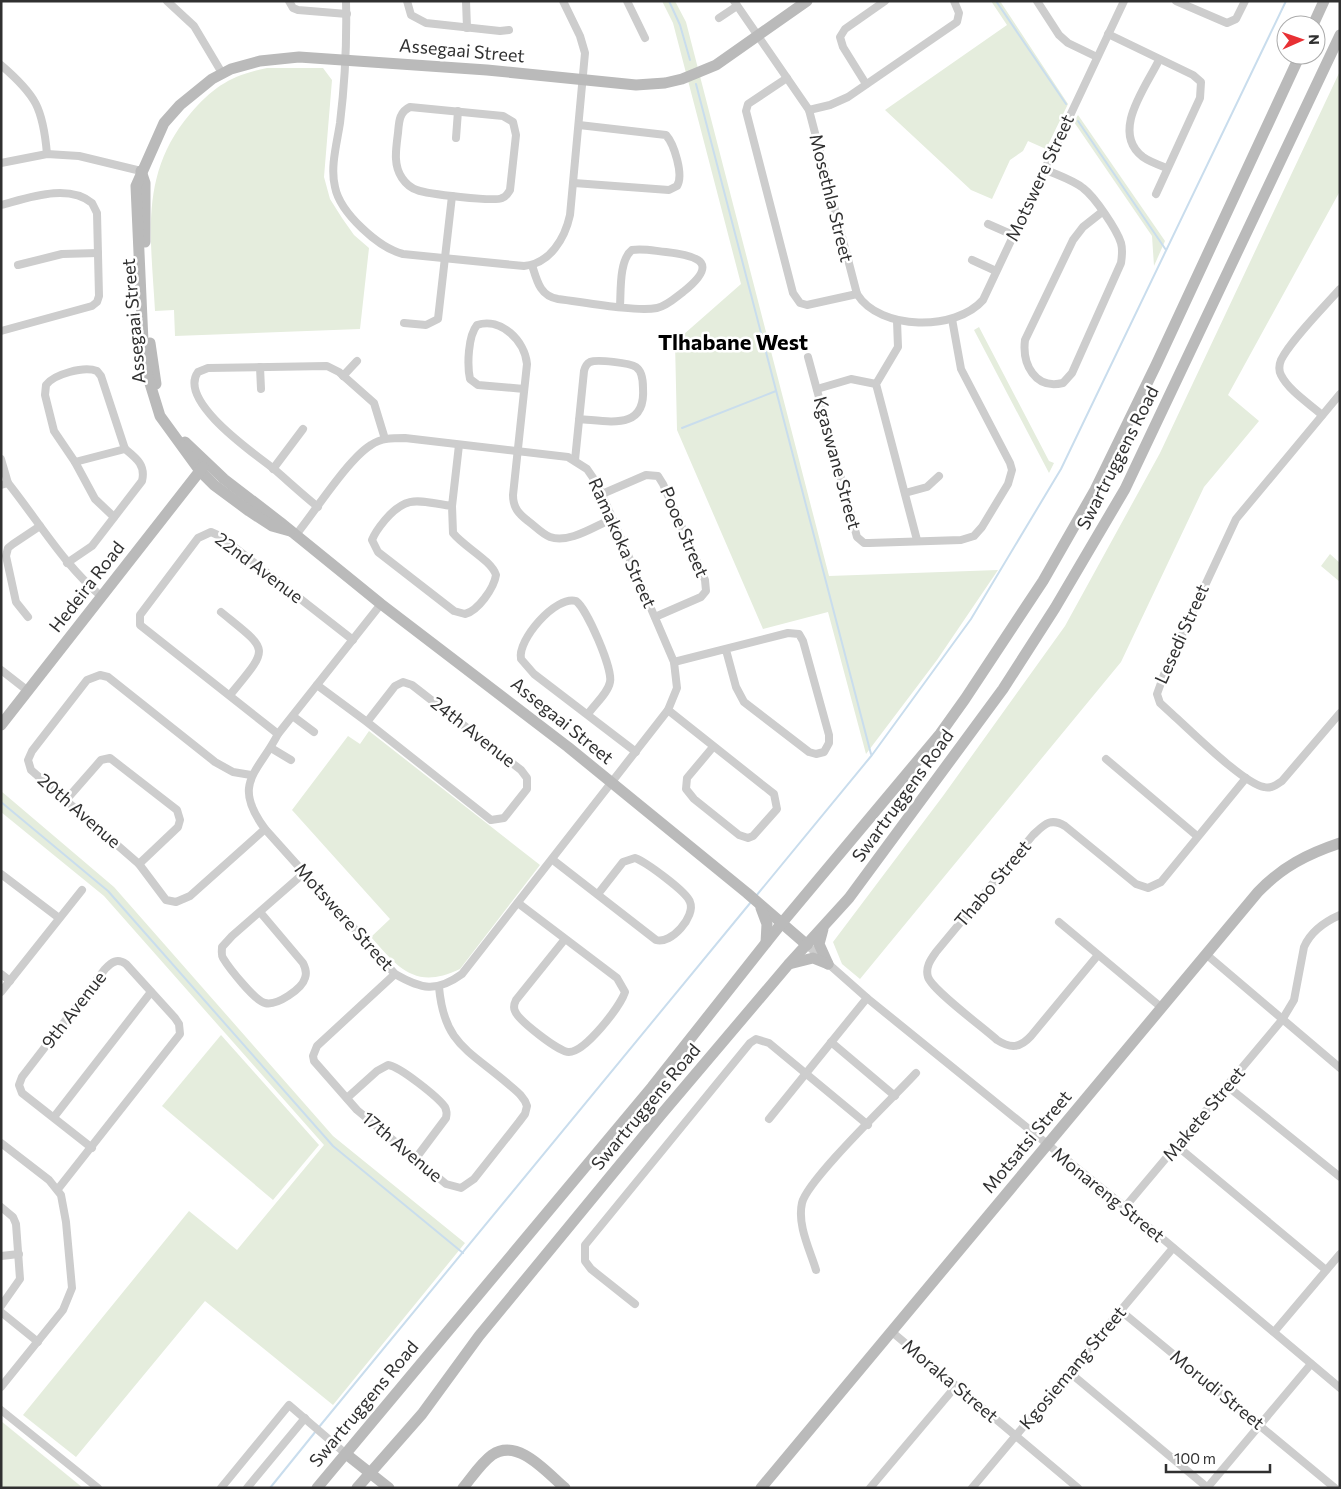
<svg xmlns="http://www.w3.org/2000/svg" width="1341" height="1489" viewBox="0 0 1341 1489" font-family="Commissioner,sans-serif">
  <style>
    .green { fill: #e5eddd }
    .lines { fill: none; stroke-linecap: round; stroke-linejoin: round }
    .stream { stroke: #c9dded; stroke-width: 2 }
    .street { stroke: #cdcdcd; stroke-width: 8 }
    .secondary { stroke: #bababa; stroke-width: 11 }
    .labels { text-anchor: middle; stroke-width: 5; stroke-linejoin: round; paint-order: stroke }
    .street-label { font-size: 18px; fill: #303030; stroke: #fff }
    .district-label { font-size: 22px; font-weight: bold; fill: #000; stroke: #fff }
  </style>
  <rect width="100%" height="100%" fill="#fff"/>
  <!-- green -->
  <g class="green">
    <path d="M662,1H675L686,22L829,576L998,570L937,660L866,754L828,612L763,629L677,430L675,342L741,284L673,23Z"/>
    <path d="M991,1H1000L1068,104L1046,149L1028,141L1023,151L1010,160L992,199L971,190L885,110L1007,25Z"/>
    <path d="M267,68H323L332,80L324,177L330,199L342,218L354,235L369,248L360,329L175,336L174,310L155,311C151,237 139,174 190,114C214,86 232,75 267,68Z"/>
    <path d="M1340,71V191L1228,395L1259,421L1204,487L1121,662L860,979L842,964L833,942L943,796L1065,626L1160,453Z"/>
    <path d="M1078,115L1165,241L1154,266L1152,236L1074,122Z"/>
    <path d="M979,327L1049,461L1054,463L1049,473L974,330Z"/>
    <path d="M1330,554L1340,563V582L1321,566Z"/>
    <path d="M369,731L540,865L460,969C416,990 399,969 371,937L390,919L292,810L348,736L360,744Z"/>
    <path d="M1,791L114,887L333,1136L465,1243L333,1405L205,1301L76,1457L23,1415L189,1211L237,1250L324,1145L104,896L1,812Z"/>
    <path d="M221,1035L319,1145L273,1200L162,1106Z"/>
    <path d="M1,1421L83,1488H1Z"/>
  </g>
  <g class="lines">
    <!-- stream -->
    <g class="stream">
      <path d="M669,1L680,25L690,60"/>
      <path d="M996,1L1066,104"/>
      <path d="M696,84L871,754"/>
      <path d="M1078,121L1166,250"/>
      <path d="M682,428L776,391"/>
      <path d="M1,802L108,891L333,1146L463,1253"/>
      <path d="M756,896L872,755L971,619L1061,469L1286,1"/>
      <path d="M319,1427L751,902"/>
      <path d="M270,1488L316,1431"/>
    </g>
    <!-- street -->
    <g class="street">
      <path d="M167,1L194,26L222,73"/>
      <path d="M289,1L293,8L298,10L347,14"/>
      <path d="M346,1C347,42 345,82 340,123C337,143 330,167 335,187C340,213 379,248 403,254L524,266C550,264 565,238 570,215L585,53L580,36L563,1"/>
      <path d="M407,1L411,15L426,23L500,31L509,30"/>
      <path d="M466,1L467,28"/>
      <path d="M627,1L645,38"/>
      <path d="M734,1L809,110L857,294C880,331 956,331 983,300L1124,1"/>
      <path d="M1037,1L1059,35L1068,43L1097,57"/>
      <path d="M1176,1L1227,23L1236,19L1245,1"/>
      <path d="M719,18L737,6"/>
      <path d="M1108,34L1193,75L1201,82L1200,98L1156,194"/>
      <path d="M1159,60C1146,87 1110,132 1143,157C1150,162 1159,165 1167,168"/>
      <path d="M1,65C36,95 43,108 47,154"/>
      <path d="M787,78L748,104L746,111L793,293L800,303L807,305L857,294"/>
      <path d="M866,84L843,47L840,37L845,29L885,1"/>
      <path d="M410,107L503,116L513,122L516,135L510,190C508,193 506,197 502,198C494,202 427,194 417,190C411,188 406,184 402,178C393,165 396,149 398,133C399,122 399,112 410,107Z"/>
      <path d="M809,110L830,105L848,97L957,22L959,13L954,1"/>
      <path d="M456,138L458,111"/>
      <path d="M1,163L47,154L79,156L141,171"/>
      <path d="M1044,169C1057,175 1073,180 1083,188C1095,197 1117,230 1121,243C1123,250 1122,256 1121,263L1072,373L1063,383C1035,390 1022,364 1025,340L1073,240L1083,227L1102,212"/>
      <path d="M574,183L669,190L677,186C684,175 674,144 666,135L579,125"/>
      <path d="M1,205C28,198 68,183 92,203L97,213L99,296L97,302L92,306L1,331"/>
      <path d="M988,224L1013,235"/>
      <path d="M972,260L996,271"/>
      <path d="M18,265L62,254L98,253"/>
      <path d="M532,265C537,281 540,296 558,299C583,302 635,312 657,308C667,306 675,298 683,292C718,264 702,256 666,252C655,251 643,248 632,250C619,260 621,291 620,306"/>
      <path d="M897,321L898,347L876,384L917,540"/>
      <path d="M404,323L426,325L438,319L452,196"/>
      <path d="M808,357L857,537L864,543H869L961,540L974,536L982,527L1008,484L1012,470L1010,463L961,369L952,319"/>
      <path d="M260,367L261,389"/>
      <path d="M343,376L357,361"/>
      <path d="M524,389L478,385L470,379C467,365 468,336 477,325C501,317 525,341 527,364L513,495C513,508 519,514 528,521C535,526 542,534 550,537C569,544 595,526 612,519"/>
      <path d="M817,389L851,379L876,384"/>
      <path d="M1340,394L1236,519L1166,669L1157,694L1160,703L1172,714C1190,730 1244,784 1264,787C1271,789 1276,785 1282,781L1340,713"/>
      <path d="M1322,415C1310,404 1289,391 1281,375C1279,371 1279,365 1281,360C1291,340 1324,307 1340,289"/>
      <path d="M1,459L8,483"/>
      <path d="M575,460L584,371C585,367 586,364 590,362C597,359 630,363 636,367C642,371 643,381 643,388C646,431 609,421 579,419"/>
      <path d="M75,462L54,431L45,395L46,385C54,374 84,366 97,371L101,376L125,449"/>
      <path d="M273,469L303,429"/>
      <path d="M1,485L8,483C39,522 64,565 102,597"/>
      <path d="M905,493L927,487L939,476"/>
      <path d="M602,494L646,475L658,476L663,484L705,580L706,591L701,597L655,617"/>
      <path d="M452,506C420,502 408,493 385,520C380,526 375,532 372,540L378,552L454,611L465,614C478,611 494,588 496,575C491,560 464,547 453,533L452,506L459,445"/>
      <path d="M318,507C303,495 289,482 274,469C255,454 177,401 198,372L208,368L327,366L339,372L374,403L385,439"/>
      <path d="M114,517L95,499L75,462L125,449"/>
      <path d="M295,536C314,513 348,459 371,445C381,438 392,438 405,438L568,457L587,469L598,485L674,662L677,688L668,710L462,974C436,993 421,989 395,974L265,829C231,783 258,773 278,734L381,604"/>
      <path d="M67,563L92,546L142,481C146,465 136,458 125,449"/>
      <path d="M221,612C270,652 270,646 230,695"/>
      <path d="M28,617L16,602L6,556L8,548L13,544L40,526"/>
      <path d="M674,662L788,633L799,634L803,641L829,735V743L824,752L816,754L809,752L744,702L736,687L726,650"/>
      <path d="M1,670L28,691"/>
      <path d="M317,685L367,722L395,686L403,682L412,685L521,770L527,778V789L504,818L491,820L367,722"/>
      <path d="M668,710L774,794L777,809L753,836L748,838L739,835L694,799L686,789L687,778L713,747"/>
      <path d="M588,714C595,704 608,693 610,682C613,669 587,609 576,601C556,595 517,640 521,659L534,674L636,752"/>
      <path d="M294,717L314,732"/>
      <path d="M278,734L140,625V615L198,538L211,532L220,536L353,640"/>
      <path d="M271,748L291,760"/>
      <path d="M1106,759L1197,836"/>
      <path d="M251,775L233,772L215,762L108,677L100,675L87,680L32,751L28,760L31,770L139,864L166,900L176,902L190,896L265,829"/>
      <path d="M66,800L101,760L110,758L177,810L180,820L178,827L139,864"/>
      <path d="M553,860L656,940C671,945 696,916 690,902C687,892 646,862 635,858L623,862L598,894"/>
      <path d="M1,874L59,918"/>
      <path d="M518,903L617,978L625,992C620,1007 585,1052 569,1052C560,1053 518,1020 515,1011C513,1007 514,1004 516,1000L565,939"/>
      <path d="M260,912L303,963C305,967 307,973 305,978C302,989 277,1006 265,1003C255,1001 229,968 223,958C221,955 222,951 222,947L232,936L304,873"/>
      <path d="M1059,922L1162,1008"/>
      <path d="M807,945L867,998L1125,1207L1340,1388"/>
      <path d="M1098,955L1031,1036C1020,1048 1011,1049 997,1040C984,1028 932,990 928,977C925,967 931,959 936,952L1033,835C1044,825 1050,817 1065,826L1136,884L1148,888L1161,882L1246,778"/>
      <path d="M1207,955L1340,1068"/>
      <path d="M1,974L10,981"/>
      <path d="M395,974L317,1046L313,1056L314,1061L357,1110L446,1184L461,1188L474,1179L519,1122L525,1114L527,1106C524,1096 515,1090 507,1083C467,1049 444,1043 439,987"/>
      <path d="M1,992L82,890"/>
      <path d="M831,1042L895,1096"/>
      <path d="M1227,1086L1340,1177"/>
      <path d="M347,1098L377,1071L388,1065C399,1066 438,1097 445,1107C447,1111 447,1114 446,1118L416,1158"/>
      <path d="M54,1117L151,992"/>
      <path d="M769,1119L867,998"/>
      <path d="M1,1143L49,1180L61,1195L66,1222L72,1288L63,1310L1,1387"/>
      <path d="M1177,1146L1326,1270"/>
      <path d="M58,1189L180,1034L179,1024L175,1018L126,964C117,958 112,962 105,969L22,1077L19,1085L22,1093L92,1148"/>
      <path d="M1,1207L13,1217L16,1224L20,1279L1,1306"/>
      <path d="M1125,1207L1282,1020L1294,1000L1304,947C1311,931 1324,922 1340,915"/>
      <path d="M1,1256L19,1254"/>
      <path d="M816,1270C810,1250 797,1225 802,1203C807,1180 895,1096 916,1073"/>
      <path d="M635,1304L591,1269L585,1261V1245L750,1043L756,1039L769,1043L868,1125"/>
      <path d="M1121,1311L1335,1488"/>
      <path d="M1,1312L38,1342"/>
      <path d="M892,1332L1078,1488"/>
      <path d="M1274,1332L1340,1254"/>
      <path d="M1069,1372L1208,1488"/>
      <path d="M1,1410L98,1488"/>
      <path d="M221,1488L289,1405L346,1454"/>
      <path d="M247,1488L305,1418"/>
      <path d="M870,1488L956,1386"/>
      <path d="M972,1488L1173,1248"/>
      <path d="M1207,1488L1311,1364"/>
    </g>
    <!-- secondary -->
    <g class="secondary">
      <path d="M1313,25L1324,1"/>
      <path d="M141,171L145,183V242"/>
      <path d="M150,343L156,384"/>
      <path d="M185,442L224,479L280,522L381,604L568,747L747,893L807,945"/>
      <path d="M290,531L272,526L249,511L214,485L200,471L160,416L144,364L136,186L164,123L180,105L212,79L231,69L260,61L299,57L487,70L636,85L665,83L682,79L716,65L807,1"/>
      <path d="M1,725L203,467"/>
      <path d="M761,908L767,924L766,943"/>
      <path d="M823,929L819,944L828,964"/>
      <path d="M789,964L813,958L828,964"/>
      <path d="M346,1454L389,1488"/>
      <path d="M317,1488L652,1087L781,924L940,734L965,699L1043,581L1095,490L1156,365L1300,55"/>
      <path d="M357,1488L422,1414L479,1336L660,1116L788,965L849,898L1003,689L1055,608L1125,489L1340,35"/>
      <path d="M463,1488C472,1477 481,1463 492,1455C518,1437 547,1473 565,1488"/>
      <path d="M761,1488L1258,892C1282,867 1307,854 1340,843"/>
    </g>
  </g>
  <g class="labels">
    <!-- street labels -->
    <g class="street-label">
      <text transform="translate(462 51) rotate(5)" y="6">Assegaai Street</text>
      <text transform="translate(1040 178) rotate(-65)" y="6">Motswere Street</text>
      <text transform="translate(831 198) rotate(76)" y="6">Mosethla Street</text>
      <text transform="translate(134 321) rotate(-95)" y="6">Assegaai Street</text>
      <text transform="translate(1118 458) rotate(-63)" y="6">Swartruggens Road</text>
      <text transform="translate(837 463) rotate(75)" y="6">Kgaswane Street</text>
      <text transform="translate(684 532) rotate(67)" y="6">Pooe Street</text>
      <text transform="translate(622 543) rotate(66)" y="6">Ramakoka Street</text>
      <text transform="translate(259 568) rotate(37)" y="6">22nd Avenue</text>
      <text transform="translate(87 587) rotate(-52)" y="6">Hedeira Road</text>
      <text transform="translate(1182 634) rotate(-66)" y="6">Lesedi Street</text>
      <text transform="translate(562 721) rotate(39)" y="6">Assegaai Street</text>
      <text transform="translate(473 732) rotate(38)" y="6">24th Avenue</text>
      <text transform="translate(903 796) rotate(-54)" y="6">Swartruggens Road</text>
      <text transform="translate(79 811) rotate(41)" y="6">20th Avenue</text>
      <text transform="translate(993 884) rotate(-50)" y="6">Thabo Street</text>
      <text transform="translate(344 917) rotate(48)" y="6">Motswere Street</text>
      <text transform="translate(74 1010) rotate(-52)" y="6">9th Avenue</text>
      <text transform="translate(646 1107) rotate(-50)" y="6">Swartruggens Road</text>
      <text transform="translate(1204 1114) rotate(-50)" y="6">Makete Street</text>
      <text transform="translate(1027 1142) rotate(-50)" y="6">Motsatsi Street</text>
      <text transform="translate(402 1147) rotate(40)" y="6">17th Avenue</text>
      <text transform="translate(1108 1195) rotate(39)" y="6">Monareng Street</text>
      <text transform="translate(1073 1368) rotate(-50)" y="6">Kgosiemang Street</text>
      <text transform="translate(950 1381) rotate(40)" y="6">Moraka Street</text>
      <text transform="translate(1217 1390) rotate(39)" y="6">Morudi Street</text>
      <text transform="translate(364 1404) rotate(-50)" y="6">Swartruggens Road</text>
    </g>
    <!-- district labels -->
    <g class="district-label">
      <text x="733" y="350">Tlhabane West</text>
    </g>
  </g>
  <!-- border -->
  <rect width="1341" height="1489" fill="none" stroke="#303030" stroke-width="5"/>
  <!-- north arrow -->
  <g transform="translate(1301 40) rotate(88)"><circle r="24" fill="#ffffff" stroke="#acacac"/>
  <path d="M0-4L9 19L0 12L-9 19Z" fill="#e83034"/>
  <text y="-8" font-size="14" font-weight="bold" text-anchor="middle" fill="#303030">N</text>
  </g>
  <!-- scale -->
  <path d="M1166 1464v8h104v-8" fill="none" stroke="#303030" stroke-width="2.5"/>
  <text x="1174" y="1464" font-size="15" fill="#303030" stroke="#ffffff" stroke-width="4" paint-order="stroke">100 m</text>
</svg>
